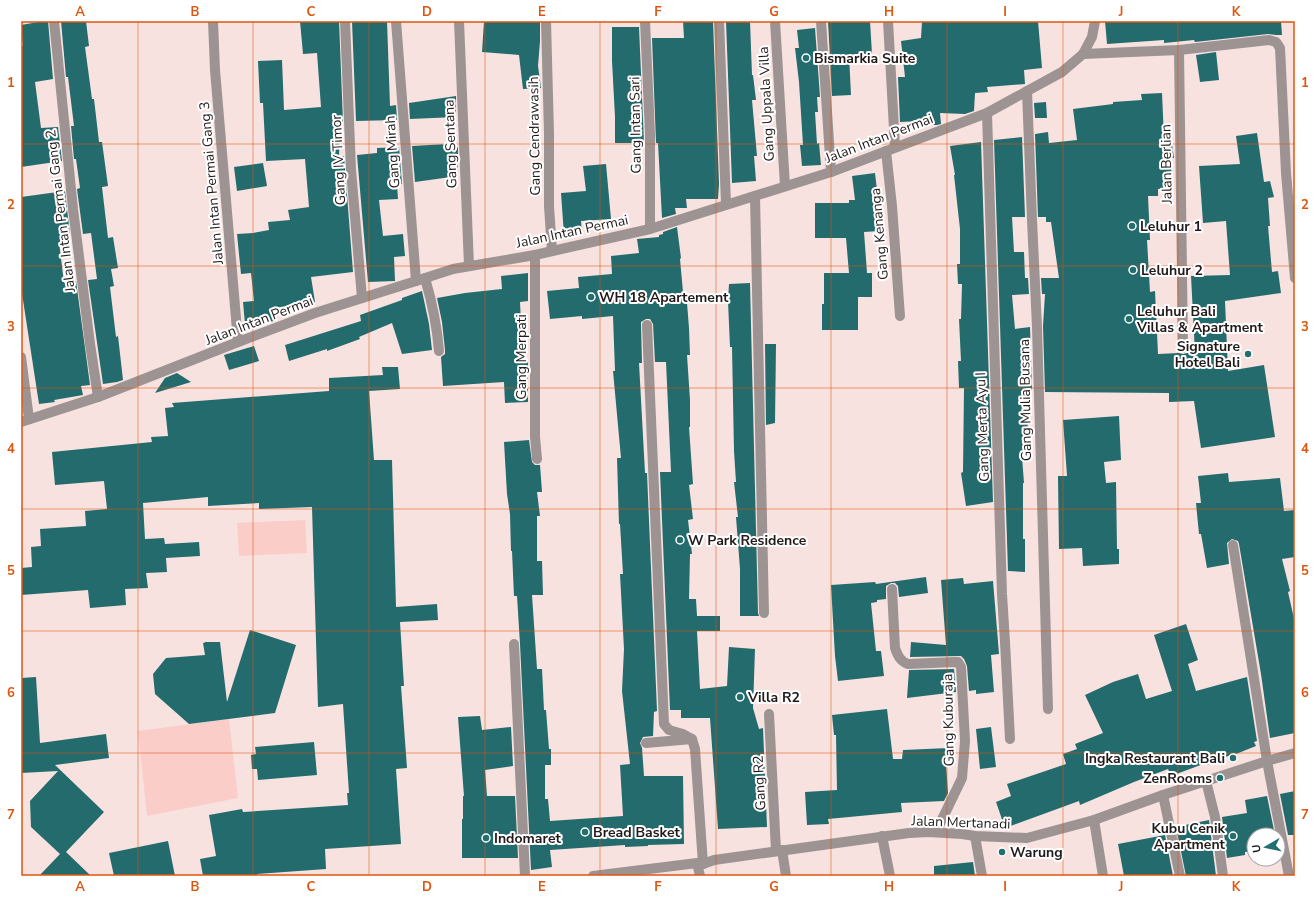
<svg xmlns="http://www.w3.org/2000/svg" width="1316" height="897" viewBox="0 0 1316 897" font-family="'Nunito Sans',sans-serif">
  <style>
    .green { fill: #fbcdc9 }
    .building { fill: #236b6c }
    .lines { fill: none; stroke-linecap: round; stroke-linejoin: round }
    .minor { stroke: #9c9392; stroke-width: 10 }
    .grid { fill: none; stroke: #de560d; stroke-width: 1; stroke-opacity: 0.55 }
    .poi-dot { fill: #236f70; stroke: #fff; stroke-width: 1.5 }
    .labels { text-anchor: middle; stroke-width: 4; stroke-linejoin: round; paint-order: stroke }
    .poi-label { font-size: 14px; font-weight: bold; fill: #221a1a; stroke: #fff; text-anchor: start }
    .street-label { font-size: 14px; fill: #221a1a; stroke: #fff }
    .neatline { fill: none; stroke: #de560d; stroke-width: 1.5 }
    .grid-label { font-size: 13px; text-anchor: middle; font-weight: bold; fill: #de560d }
  </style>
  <rect width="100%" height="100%" fill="#f8e2e0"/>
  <!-- green -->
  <g class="green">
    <path d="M305,520L307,553L239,556L237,523Z"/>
    <path d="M229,719L238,798L147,816L138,731Z"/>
  </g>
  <!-- building -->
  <g class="building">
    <path d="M44,21H48L53,79L35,82L41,128L58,127L62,161L21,167V46H23L21,25Z"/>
    <path d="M61,21H86L89,46L85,47L92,99H94L99,142H102L108,186L102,187L108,238L113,237L118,268L111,269L114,286L110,287L116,337L118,336L123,380L117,382L103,384L88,280L97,279L91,233L83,234L77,189L80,188L76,159H74L71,126H74L68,77H66Z"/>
    <path d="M300,21H339L343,122H340L339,157L344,156L353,272L311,277L315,302L274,308L275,321L245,324L243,302L254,301L251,273L241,274L237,234L253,233L269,230L268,222L290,220L288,210L309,207L305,159L266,161L263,103H260L258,61L282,60L284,110L321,107L317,53L303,54Z"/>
    <path d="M352,21H387L390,106L396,105L397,120L356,121Z"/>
    <path d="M484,21H540V41L538,66L541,88L523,89L519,55L482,52Z"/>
    <path d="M683,21H713L719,184L718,199H686L687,208H675L676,214L662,218L658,143H656L652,38H684Z"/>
    <path d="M726,21H750L752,75H753L756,100H752L757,156H754L756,181L732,183Z"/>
    <path d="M828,21H870L872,54L849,55L851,95L832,96Z"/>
    <path d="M922,21H1038L1042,68L1024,70L1025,84L987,87L988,92L975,93L974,111L965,114L940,113L941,124L937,125H921V121L900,122L898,77H905L901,41L921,38Z"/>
    <path d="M1105,21H1281L1282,35H1276L1268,34L1195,42L1194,40L1164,43V40L1107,44Z"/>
    <path d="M612,27H639L644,143H615V117L612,61Z"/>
    <path d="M815,28L820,97H817L818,112H815L817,144L819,143L821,165L802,166L800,145H803L799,82L795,48H799L797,30Z"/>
    <path d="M1216,52L1219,80L1200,82L1196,55Z"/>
    <path d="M1162,93L1164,138H1171L1174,158H1170L1173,188L1158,189V196H1148L1150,240H1147L1150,292L1155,291L1158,354L1179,353L1183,354L1187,353H1195L1191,276L1230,275L1226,221L1203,223L1199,166L1240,164L1236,136L1257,133L1264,182L1270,181L1274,197L1268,198L1270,226H1268L1272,272L1278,271L1281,293L1225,301L1228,371L1264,365L1275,437L1201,448L1194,401L1169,402V393L1045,392L1043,326L1045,294H1042L1041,278H1059L1051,222H1046V217H1038L1035,134L1048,132L1049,143L1077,140L1073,109L1113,104V102L1142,100L1141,94Z"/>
    <path d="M456,96V117L410,119L409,103Z"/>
    <path d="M1046,102L1047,118H1035L1034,103Z"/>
    <path d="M1022,137L1025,217H1012L1014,252H1024L1025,278H1028L1029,294L1012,295L1015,329L1030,327L1032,391H1027L1028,440H1026L1027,457H1022L1024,483H1023V539H1025V572L1008,571L994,140Z"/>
    <path d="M981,142L993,502L966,506L961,473L963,472L964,388H959L958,361H961L959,319H961L962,284H958L957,264H960V229L954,175H955L950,146Z"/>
    <path d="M448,144V149L458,147V176L415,182L412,146Z"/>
    <path d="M399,147L402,184L397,185L398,199L379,200L383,236L403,234L405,256L394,257L395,281L368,282L357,155L377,153V148Z"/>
    <path d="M263,163L267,186L237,191L234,167Z"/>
    <path d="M606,164L611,219L581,221L582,234L564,235L561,193L586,191L583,166Z"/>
    <path d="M875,173L878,199L879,231L864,232L867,273H872V297H858V330H822V304H824V273H849L846,238H815V203H849V200H855L852,176Z"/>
    <path d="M65,191L70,235L60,236L61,242H59L64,283L76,281L90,385L81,386L83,395L54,400L55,402L39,404L21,287V197Z"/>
    <path d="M677,227L681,258L680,259L684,303H687L689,328L690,355H687L690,400V427H689L693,484L689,485L693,519L688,520L692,554H690L689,599H696L697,616H720V631H697L700,689L727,686L729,647L755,649L753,708L759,729L763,728L767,827L718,829L710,718H681V710H670L660,472H671L666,362H655L653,324L650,319H646L641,322V325L642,363H639L645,473H647L657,711L654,712L653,736L643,737L640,743L642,748L644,776H683L684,844L648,845V846L625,847V845L550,850L552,867L531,870L520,644L517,596H514L512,551H511L510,514L507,494L504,442L529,440L532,462L535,465H540L542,492H537L540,516H537V561H542L543,595H532L537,669H542L544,710H546L549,749H551V765H545V799H548L550,821L623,816L620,765L630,764L622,691L624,649L620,574H623L620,524H619L617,458H621L613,371H615L613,316L582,319V316L550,319L547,291L579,288L578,277L612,274L611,256L639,253L637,239L659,237V235L663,234V232Z"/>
    <path d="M528,273V301L520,302L523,363L528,362V402L505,403L504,382L443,386L441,357L445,354V350L442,322L437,298L465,293L502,289L501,276Z"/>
    <path d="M750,283L758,613L759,616H740V569L736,517H738L734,482H736L734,451L732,347H730L728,301L729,284Z"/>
    <path d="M422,291L429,324L432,350L402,354L392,323L359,337L360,339L327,351V349L289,361L285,345L361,321L360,315L402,300V298Z"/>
    <path d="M765,344H776L775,423L766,425Z"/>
    <path d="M254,346L259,361L229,370L224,355Z"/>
    <path d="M382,367H398L400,389L369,391L374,460H392L396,607L437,604L438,620L400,622L404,686H401L407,768L396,769L401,844L325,849L326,869L257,874V876H203L200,859L216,856L209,815L242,809L243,812L348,805L347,793H349L343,704L318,707L312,507L259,509V503L208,506V497L143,503L145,539L164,538L165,544L199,542L200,556L166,558L167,572L146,573L148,588L125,589L126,605L90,608L88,590L21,595V568L32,567L31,547L41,546L40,529L86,526L85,511L107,509L104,481L55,485L52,452L152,442L151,437L168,436L165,408L174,407L172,403L329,391V378L383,375Z"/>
    <path d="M177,373L191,382L155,393L165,378Z"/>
    <path d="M1119,416L1121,460L1104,462L1106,483L1116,482L1117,549H1119V564L1083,566L1082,548L1059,549L1058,476H1067L1063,420Z"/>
    <path d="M1228,473L1229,482L1280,478L1284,511L1295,510V557L1282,559L1290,591L1288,592L1295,623V733L1270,738L1261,674L1239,544L1238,541L1232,539L1227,543L1229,564L1207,568L1201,534H1199L1196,503H1201L1198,476Z"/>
    <path d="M926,577L928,593L899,597L898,586L895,583H891L886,586V599L877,600V602L871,603L876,651H881L884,676L838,681L835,656L831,585L875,582L876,584Z"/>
    <path d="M963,578L964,584L993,581L999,654L991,655L994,692L976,694V690L969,691L967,666L964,659L961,656L910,657L911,642L946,645L941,580Z"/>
    <path d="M1186,624L1198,660L1188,664L1196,691L1247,677L1257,741L1254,742L1256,746L1236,754L1235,753L1207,765L1206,763L1171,776L1168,769L1134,782L1080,805L1079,801L1005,828L996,802L1011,796L1007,784L1066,764L1063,754L1077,749L1075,744L1103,733L1085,695L1113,682L1138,674L1146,699L1172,691L1154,635Z"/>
    <path d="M250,630L296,645L275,713L189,724L155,694L153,674L166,658L205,655L203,643H205L204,642H220L227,702Z"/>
    <path d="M954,669L956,692L907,698L909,670Z"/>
    <path d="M36,677L40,743L106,734L109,758L55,765L104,812L66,852L91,876H39L60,854L31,827L30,801L58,771L21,773V678Z"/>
    <path d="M887,709L893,759H902L903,750L949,748V764H946L948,793L944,801L901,803L902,812L828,819L829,824L807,825L805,792L837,790L836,735H834L832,715Z"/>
    <path d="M480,716L482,730L511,727L513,766L485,770L487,796H515L518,858H462V819H463V796H464L458,717Z"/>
    <path d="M991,727L996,767L980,769L976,729Z"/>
    <path d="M314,742L317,775L258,780L257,769H252L251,755L256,754L255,747Z"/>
    <path d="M1295,791V835H1288L1280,794Z"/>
    <path d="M1267,796L1275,835H1254V851L1245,852V855L1227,858L1222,817L1247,813L1245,800Z"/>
    <path d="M1209,820L1216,876H1186L1176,827Z"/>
    <path d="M1165,835L1173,876H1124L1118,844Z"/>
    <path d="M168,841L175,876H114L109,853Z"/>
    <path d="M973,862L975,876H934V866Z"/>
  </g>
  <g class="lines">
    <!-- minor -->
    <g class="minor">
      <path d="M54,21L73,209L90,344L98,397"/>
      <path d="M213,21L215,70L238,342"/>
      <path d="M345,21L351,170L362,298"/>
      <path d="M396,21L416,281"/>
      <path d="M459,21L469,266"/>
      <path d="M546,21L549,134V206L552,251"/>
      <path d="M645,21L650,134V229"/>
      <path d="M719,21L726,204"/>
      <path d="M775,21L785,186"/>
      <path d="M821,21L831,172"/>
      <path d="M888,21L895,147"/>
      <path d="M1179,50L1183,348"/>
      <path d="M1083,54L1179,50L1269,40L1276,42L1280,48L1286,173L1295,278"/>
      <path d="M1027,91L1032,220L1037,327L1048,709"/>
      <path d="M987,113L1002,594L1005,642L1010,739"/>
      <path d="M886,151L892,206L900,316"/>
      <path d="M755,196L764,613"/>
      <path d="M535,255V437L537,459"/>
      <path d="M425,278C432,302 437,326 439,351"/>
      <path d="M647,325L664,724L669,730L683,734L692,739L695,749L703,864"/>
      <path d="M21,357L29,419"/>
      <path d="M21,422L98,397L238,342L315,313L416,281L453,269L535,255L650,229L831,172L987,113L1062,72L1083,54L1092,37L1095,21"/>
      <path d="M1233,545L1267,761L1289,876"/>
      <path d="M892,589L895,648C898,656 900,661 908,664L955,662H958L961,667L965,741L962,778L936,832"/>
      <path d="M514,644L525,876"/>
      <path d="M769,714L776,851"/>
      <path d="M646,743L692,739"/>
      <path d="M1206,781L1215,817L1223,876"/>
      <path d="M1163,795L1180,876"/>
      <path d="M1094,820L1103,876"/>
      <path d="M882,836L890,876"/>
      <path d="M975,836L982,876"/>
      <path d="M782,850L786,876"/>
      <path d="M697,863L700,876"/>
      <path d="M593,876L697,863L703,864L714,860L909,833L929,832L962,834L975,836L1027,838L1094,820L1163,795L1267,761L1295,753"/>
    </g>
  </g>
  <!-- grid -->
  <path class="grid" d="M138,21V876M253,21V876M369,21V876M485,21V876M600,21V876M716,21V876M831,21V876M947,21V876M1063,21V876M1178,21V876M21,144H1295M21,266H1295M21,388H1295M21,509H1295M21,631H1295M21,753H1295"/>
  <!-- markers -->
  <g class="poi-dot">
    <circle cx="806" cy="58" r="4"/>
    <circle cx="1132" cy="226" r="4"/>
    <circle cx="1133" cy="270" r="4"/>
    <circle cx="591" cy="297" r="4"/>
    <circle cx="1129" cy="319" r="4"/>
    <circle cx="1248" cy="354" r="4"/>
    <circle cx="680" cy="540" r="4"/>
    <circle cx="740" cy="697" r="4"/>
    <circle cx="1233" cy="758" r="4"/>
    <circle cx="1220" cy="778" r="4"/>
    <circle cx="585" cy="832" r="4"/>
    <circle cx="1233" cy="836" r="4"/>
    <circle cx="486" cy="838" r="4"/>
    <circle cx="1002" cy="852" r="4"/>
  </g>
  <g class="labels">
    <!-- poi labels -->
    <g class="poi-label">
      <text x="814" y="63">Bismarkia Suite</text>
      <text x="1140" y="231">Leluhur 1</text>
      <text x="1141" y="275">Leluhur 2</text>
      <text x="599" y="302">WH 18 Apartement</text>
      <text x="1137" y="316">Leluhur Bali<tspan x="1137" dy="16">Villas &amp; Apartment</tspan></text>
      <text x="1240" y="351" text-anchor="end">Signature<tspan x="1240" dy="16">Hotel Bali</tspan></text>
      <text x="688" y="545">W Park Residence</text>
      <text x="748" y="702">Villa R2</text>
      <text x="1225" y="763" text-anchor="end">Ingka Restaurant Bali</text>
      <text x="1212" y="783" text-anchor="end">ZenRooms</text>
      <text x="1225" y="833" text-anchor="end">Kubu Cenik<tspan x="1225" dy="16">Apartment</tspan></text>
      <text x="593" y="837">Bread Basket</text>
      <text x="494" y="843">Indomaret</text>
      <text x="1010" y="857">Warung</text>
    </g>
    <!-- street labels -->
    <g class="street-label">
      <text transform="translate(766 104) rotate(-93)" y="5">Gang Uppala Villa</text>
      <text transform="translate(635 125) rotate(-91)" y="5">Gang Intan Sari</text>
      <text transform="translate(534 136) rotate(-91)" y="5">Gang Cendrawasih</text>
      <text transform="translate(879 138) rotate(-21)" y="5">Jalan Intan Permai</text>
      <text transform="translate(450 144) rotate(-92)" y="5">Gang Sentana</text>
      <text transform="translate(392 152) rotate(-94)" y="5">Gang Mirah</text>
      <text transform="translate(338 160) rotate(-93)" y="5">Gang IV Timor</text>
      <text transform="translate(1166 164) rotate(-91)" y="5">Jalan Berlian</text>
      <text transform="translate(211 183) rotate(-95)" y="5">Jalan Intan Permai Gang 3</text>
      <text transform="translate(60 211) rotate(-97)" y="5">Jalan Intan Permai Gang 2</text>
      <text transform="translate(572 231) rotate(-12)" y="5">Jalan Intan Permai</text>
      <text transform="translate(879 234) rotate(-95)" y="5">Gang Kenanga</text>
      <text transform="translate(259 320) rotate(-21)" y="5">Jalan Intan Permai</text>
      <text transform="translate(521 357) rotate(-90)" y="5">Gang Merpati</text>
      <text transform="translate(1025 400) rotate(-91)" y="5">Gang Mulia Busana</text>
      <text transform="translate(982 427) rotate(-92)" y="5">Gang Merta Ayu I</text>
      <text transform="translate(948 720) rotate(-91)" y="5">Gang Kuburaja</text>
      <text transform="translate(759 783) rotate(-93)" y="5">Gang R2</text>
      <text transform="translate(961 822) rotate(2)" y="5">Jalan Mertanadi</text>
    </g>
  </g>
  <!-- border -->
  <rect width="1316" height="897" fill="none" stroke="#ffffff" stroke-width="44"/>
  <!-- north arrow -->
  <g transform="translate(1266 847) rotate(261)"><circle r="19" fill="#ffffff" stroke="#a7a3a3"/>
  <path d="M0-3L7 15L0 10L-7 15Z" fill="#236f70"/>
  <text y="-6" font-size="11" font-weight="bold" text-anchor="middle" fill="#221a1a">U</text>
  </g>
  <rect x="22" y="22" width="1272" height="853" class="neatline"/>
  <g class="grid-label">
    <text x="80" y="16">A</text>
    <text x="195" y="16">B</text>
    <text x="311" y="16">C</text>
    <text x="427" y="16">D</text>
    <text x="542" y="16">E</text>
    <text x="658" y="16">F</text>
    <text x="774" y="16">G</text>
    <text x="889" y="16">H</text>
    <text x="1005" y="16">I</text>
    <text x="1121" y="16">J</text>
    <text x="1236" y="16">K</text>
    <text x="11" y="87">1</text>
    <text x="1305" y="87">1</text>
    <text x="11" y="209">2</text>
    <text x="1305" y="209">2</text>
    <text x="11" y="331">3</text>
    <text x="1305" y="331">3</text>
    <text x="11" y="453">4</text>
    <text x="1305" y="453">4</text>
    <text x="11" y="575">5</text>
    <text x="1305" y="575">5</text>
    <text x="11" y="697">6</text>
    <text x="1305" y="697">6</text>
    <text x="11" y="819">7</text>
    <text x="1305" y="819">7</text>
    <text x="80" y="891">A</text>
    <text x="195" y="891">B</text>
    <text x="311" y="891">C</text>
    <text x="427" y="891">D</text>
    <text x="542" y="891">E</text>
    <text x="658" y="891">F</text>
    <text x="774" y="891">G</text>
    <text x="889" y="891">H</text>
    <text x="1005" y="891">I</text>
    <text x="1121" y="891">J</text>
    <text x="1236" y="891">K</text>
  </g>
</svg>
